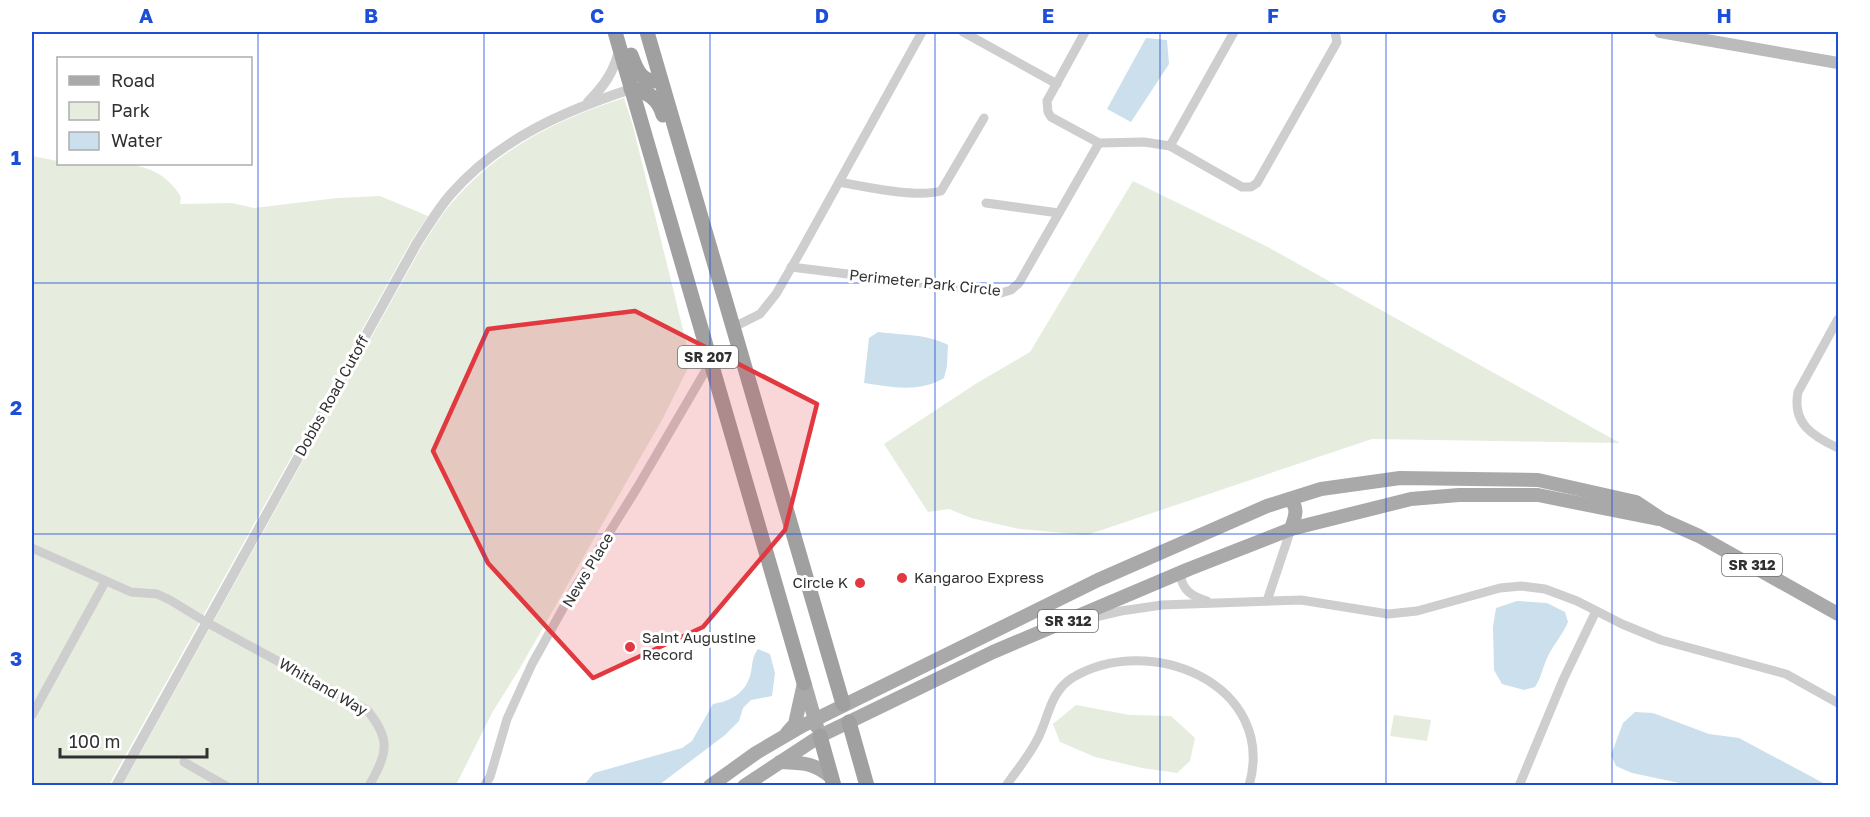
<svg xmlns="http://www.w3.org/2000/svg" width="1870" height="817" viewBox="0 0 1870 817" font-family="'Golos Text',sans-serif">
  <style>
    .green { fill: #e6eddf }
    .water { fill: #ccdfec }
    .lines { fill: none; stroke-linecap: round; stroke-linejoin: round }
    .minor { stroke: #cecece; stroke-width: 9 }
    .tertiary { stroke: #cecece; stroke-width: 10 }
    .secondary { stroke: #bbb; stroke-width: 12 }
    .primary { stroke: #a9a9a9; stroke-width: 14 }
    .trunk { stroke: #a0a0a0; stroke-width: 15 }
    .marked { fill: #e1393f; fill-opacity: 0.2; stroke: #e1393f; stroke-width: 4.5; stroke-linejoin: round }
    .grid { fill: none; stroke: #1d4ed8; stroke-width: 1.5; stroke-opacity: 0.55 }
    .poi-dot { fill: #e1393f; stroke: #fff; stroke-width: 2 }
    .labels { text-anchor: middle; stroke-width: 6; stroke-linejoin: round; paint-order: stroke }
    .shield { fill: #fff; stroke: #6f6f6f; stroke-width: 1.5 }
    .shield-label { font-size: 14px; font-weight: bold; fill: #313131 }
    .street-label { font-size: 15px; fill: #313131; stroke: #fff }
    .poi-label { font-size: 15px; fill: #313131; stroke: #fff; text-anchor: start }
    .neatline { fill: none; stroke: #1d4ed8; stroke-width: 2 }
    .grid-label { font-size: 20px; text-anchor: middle; font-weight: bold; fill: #1d4ed8 }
  </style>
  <rect width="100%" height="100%" fill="#fff"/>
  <!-- green -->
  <g class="green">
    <path d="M624,98L633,126L691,362L663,418L520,668L492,713L456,785L122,786L422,246C433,229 443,211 457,197C503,146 561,118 624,98Z"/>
    <path d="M32,156L58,161V164C102,164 156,153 181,197L180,204L232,203L254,208L337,198L380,196L428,216L412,240L109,785H32Z"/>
    <path d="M1133,181L1266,246L1620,443L1372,439L1087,535L1019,529L971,518L949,509L928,512L884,444L977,383L1030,352Z"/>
    <path d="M1076,705L1130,715L1171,716L1195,738L1190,761L1177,773L1142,768L1095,757L1060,742L1053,724Z"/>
    <path d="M1394,715L1431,720L1427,741L1390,736Z"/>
  </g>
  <!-- water -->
  <g class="water">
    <path d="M1146,38L1167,40L1169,64L1131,122L1107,109Z"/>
    <path d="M878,332C900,335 928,334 948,345L947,366L944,378C920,393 890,387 864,383L869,338Z"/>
    <path d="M1517,601L1547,603L1565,612L1568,622C1563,634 1554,644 1548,656C1543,666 1542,676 1535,687L1524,690L1502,684L1494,670L1493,627L1496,608Z"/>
    <path d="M758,649L770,654L775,673L772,696L751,700L743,708L739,721L725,735L659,785H584L594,773L682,748L692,741L713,704C732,701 747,692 751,672C753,662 752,657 758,649Z"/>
    <path d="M1635,712L1653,713L1709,734L1739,738L1827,785H1689L1632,773L1616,766L1611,755L1623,723Z"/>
  </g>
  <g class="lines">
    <!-- minor -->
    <g class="minor">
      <path d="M963,32L1057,84"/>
      <path d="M1085,32L1047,101L1048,112L1051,117L1099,143L1144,142L1170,146L1242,187H1251L1257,183L1337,42L1335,32"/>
      <path d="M1170,146L1234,32"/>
      <path d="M839,182C866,187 916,198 941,191L984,118"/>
      <path d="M986,203L1059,213"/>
      <path d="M791,267L1001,293L1011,290L1019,283L1099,143"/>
      <path d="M1838,319L1798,392C1792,423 1812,436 1838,448"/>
      <path d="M732,328L760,314L776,294L802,249L922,32"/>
      <path d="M32,548L131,592L157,594L170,600L206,622L367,710C392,740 387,753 369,786"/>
      <path d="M1180,573C1182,590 1191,596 1207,601"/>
      <path d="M1267,601L1291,529"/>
      <path d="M1078,621L1121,611L1162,605L1301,600L1388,614L1417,611L1500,588L1521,586L1545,589L1577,601L1622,624L1661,640L1786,674L1838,703"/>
      <path d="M32,715L105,582"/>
      <path d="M184,762L226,786"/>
      <path d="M484,786L490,777L507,719L532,664L571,594L637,488L710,363"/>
      <path d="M1006,786C1016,771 1029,756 1037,740C1049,718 1049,693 1072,678C1149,631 1278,684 1249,786"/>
      <path d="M1519,786L1563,680L1596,611"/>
    </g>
    <!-- tertiary -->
    <g class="tertiary">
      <path d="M588,102C604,86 614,72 619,50"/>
      <path d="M116,786L417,243C428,226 438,209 451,194C499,139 564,111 631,89"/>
    </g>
    <!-- secondary -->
    <path class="secondary" d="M1660,32L1838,63"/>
    <!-- primary -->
    <g class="primary">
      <path d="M1290,499C1299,509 1295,517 1291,529"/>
      <path d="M805,685L817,727"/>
      <path d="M787,733L795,724L804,683"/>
      <path d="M780,762C803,763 814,762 832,778"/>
      <path d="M710,786L756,753L802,726L1098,580L1267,506L1321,489L1400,478L1538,480L1636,502L1663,520L1699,536L1838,614"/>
      <path d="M744,786L820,736L993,652L1189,569L1291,529L1411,499L1459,495H1538L1658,519"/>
    </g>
    <!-- trunk -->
    <g class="trunk">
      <path d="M615,32L804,683"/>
      <path d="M647,32L843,704"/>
      <path d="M631,55C636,69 642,85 660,80"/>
      <path d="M631,89C648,91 659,99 663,115"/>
      <path d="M849,722L867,786"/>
      <path d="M820,736L834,786"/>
    </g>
  </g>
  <!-- marked area -->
  <path class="marked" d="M635,311L817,404L785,530L703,627L593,678L488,563L433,451L488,329Z"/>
  <!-- grid -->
  <path class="grid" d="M258,32V786M484,32V786M710,32V786M935,32V786M1160,32V786M1386,32V786M1612,32V786M32,283H1838M32,534H1838"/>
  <!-- markers -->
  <g class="poi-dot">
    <circle cx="902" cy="578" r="6"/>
    <circle cx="860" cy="583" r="6"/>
    <circle cx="630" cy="647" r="6"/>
  </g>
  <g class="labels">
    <!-- shield labels -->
    <g class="shield">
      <rect x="678" y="346" width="60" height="22" rx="4.5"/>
      <rect x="1722" y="554" width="60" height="22" rx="4.5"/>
      <rect x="1038" y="610" width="60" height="22" rx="4.5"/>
    </g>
    <g class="shield-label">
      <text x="708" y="362">SR 207</text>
      <text x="1752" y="570">SR 312</text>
      <text x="1068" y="626">SR 312</text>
    </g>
    <!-- street labels -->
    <g class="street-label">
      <text transform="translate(925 283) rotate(6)" y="5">Perimeter Park Circle</text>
      <text transform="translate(332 396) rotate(-61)" y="5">Dobbs Road Cutoff</text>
      <text transform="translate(588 570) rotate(-59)" y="5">News Place</text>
      <text transform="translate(323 687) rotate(30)" y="5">Whitland Way</text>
    </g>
    <!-- poi labels -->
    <g class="poi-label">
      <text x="914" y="583">Kangaroo Express</text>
      <text x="848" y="588" text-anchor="end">Circle K</text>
      <text x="642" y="643">Saint Augustine<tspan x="642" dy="17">Record</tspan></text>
    </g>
  </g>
  <!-- border -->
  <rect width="1870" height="817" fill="none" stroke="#ffffff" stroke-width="66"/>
  <!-- legend -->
  <rect x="57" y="57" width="195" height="108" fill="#ffffff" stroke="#adadad" stroke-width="1.5"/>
  <rect x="69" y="76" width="30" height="9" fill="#a9a9a9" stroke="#adadad" stroke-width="1.5"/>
  <text x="111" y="87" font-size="18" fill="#313131">Road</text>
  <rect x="69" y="102" width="30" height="18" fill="#e6eddf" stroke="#adadad" stroke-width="1.5"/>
  <text x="111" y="117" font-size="18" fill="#313131">Park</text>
  <rect x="69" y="132" width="30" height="18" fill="#ccdfec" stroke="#adadad" stroke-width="1.5"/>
  <text x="111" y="147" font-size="18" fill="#313131">Water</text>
  <!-- scale -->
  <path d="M60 748v9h147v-9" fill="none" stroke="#313131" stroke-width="3"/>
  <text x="69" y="748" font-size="18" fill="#313131" stroke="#ffffff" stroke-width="4.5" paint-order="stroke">100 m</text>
  <rect x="33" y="33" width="1804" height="751" class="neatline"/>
  <g class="grid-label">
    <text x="146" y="23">A</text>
    <text x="371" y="23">B</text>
    <text x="597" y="23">C</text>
    <text x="822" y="23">D</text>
    <text x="1048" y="23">E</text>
    <text x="1273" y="23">F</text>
    <text x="1499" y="23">G</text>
    <text x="1724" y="23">H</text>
    <text x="16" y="165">1</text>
    <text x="16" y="415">2</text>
    <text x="16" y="666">3</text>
  </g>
</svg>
